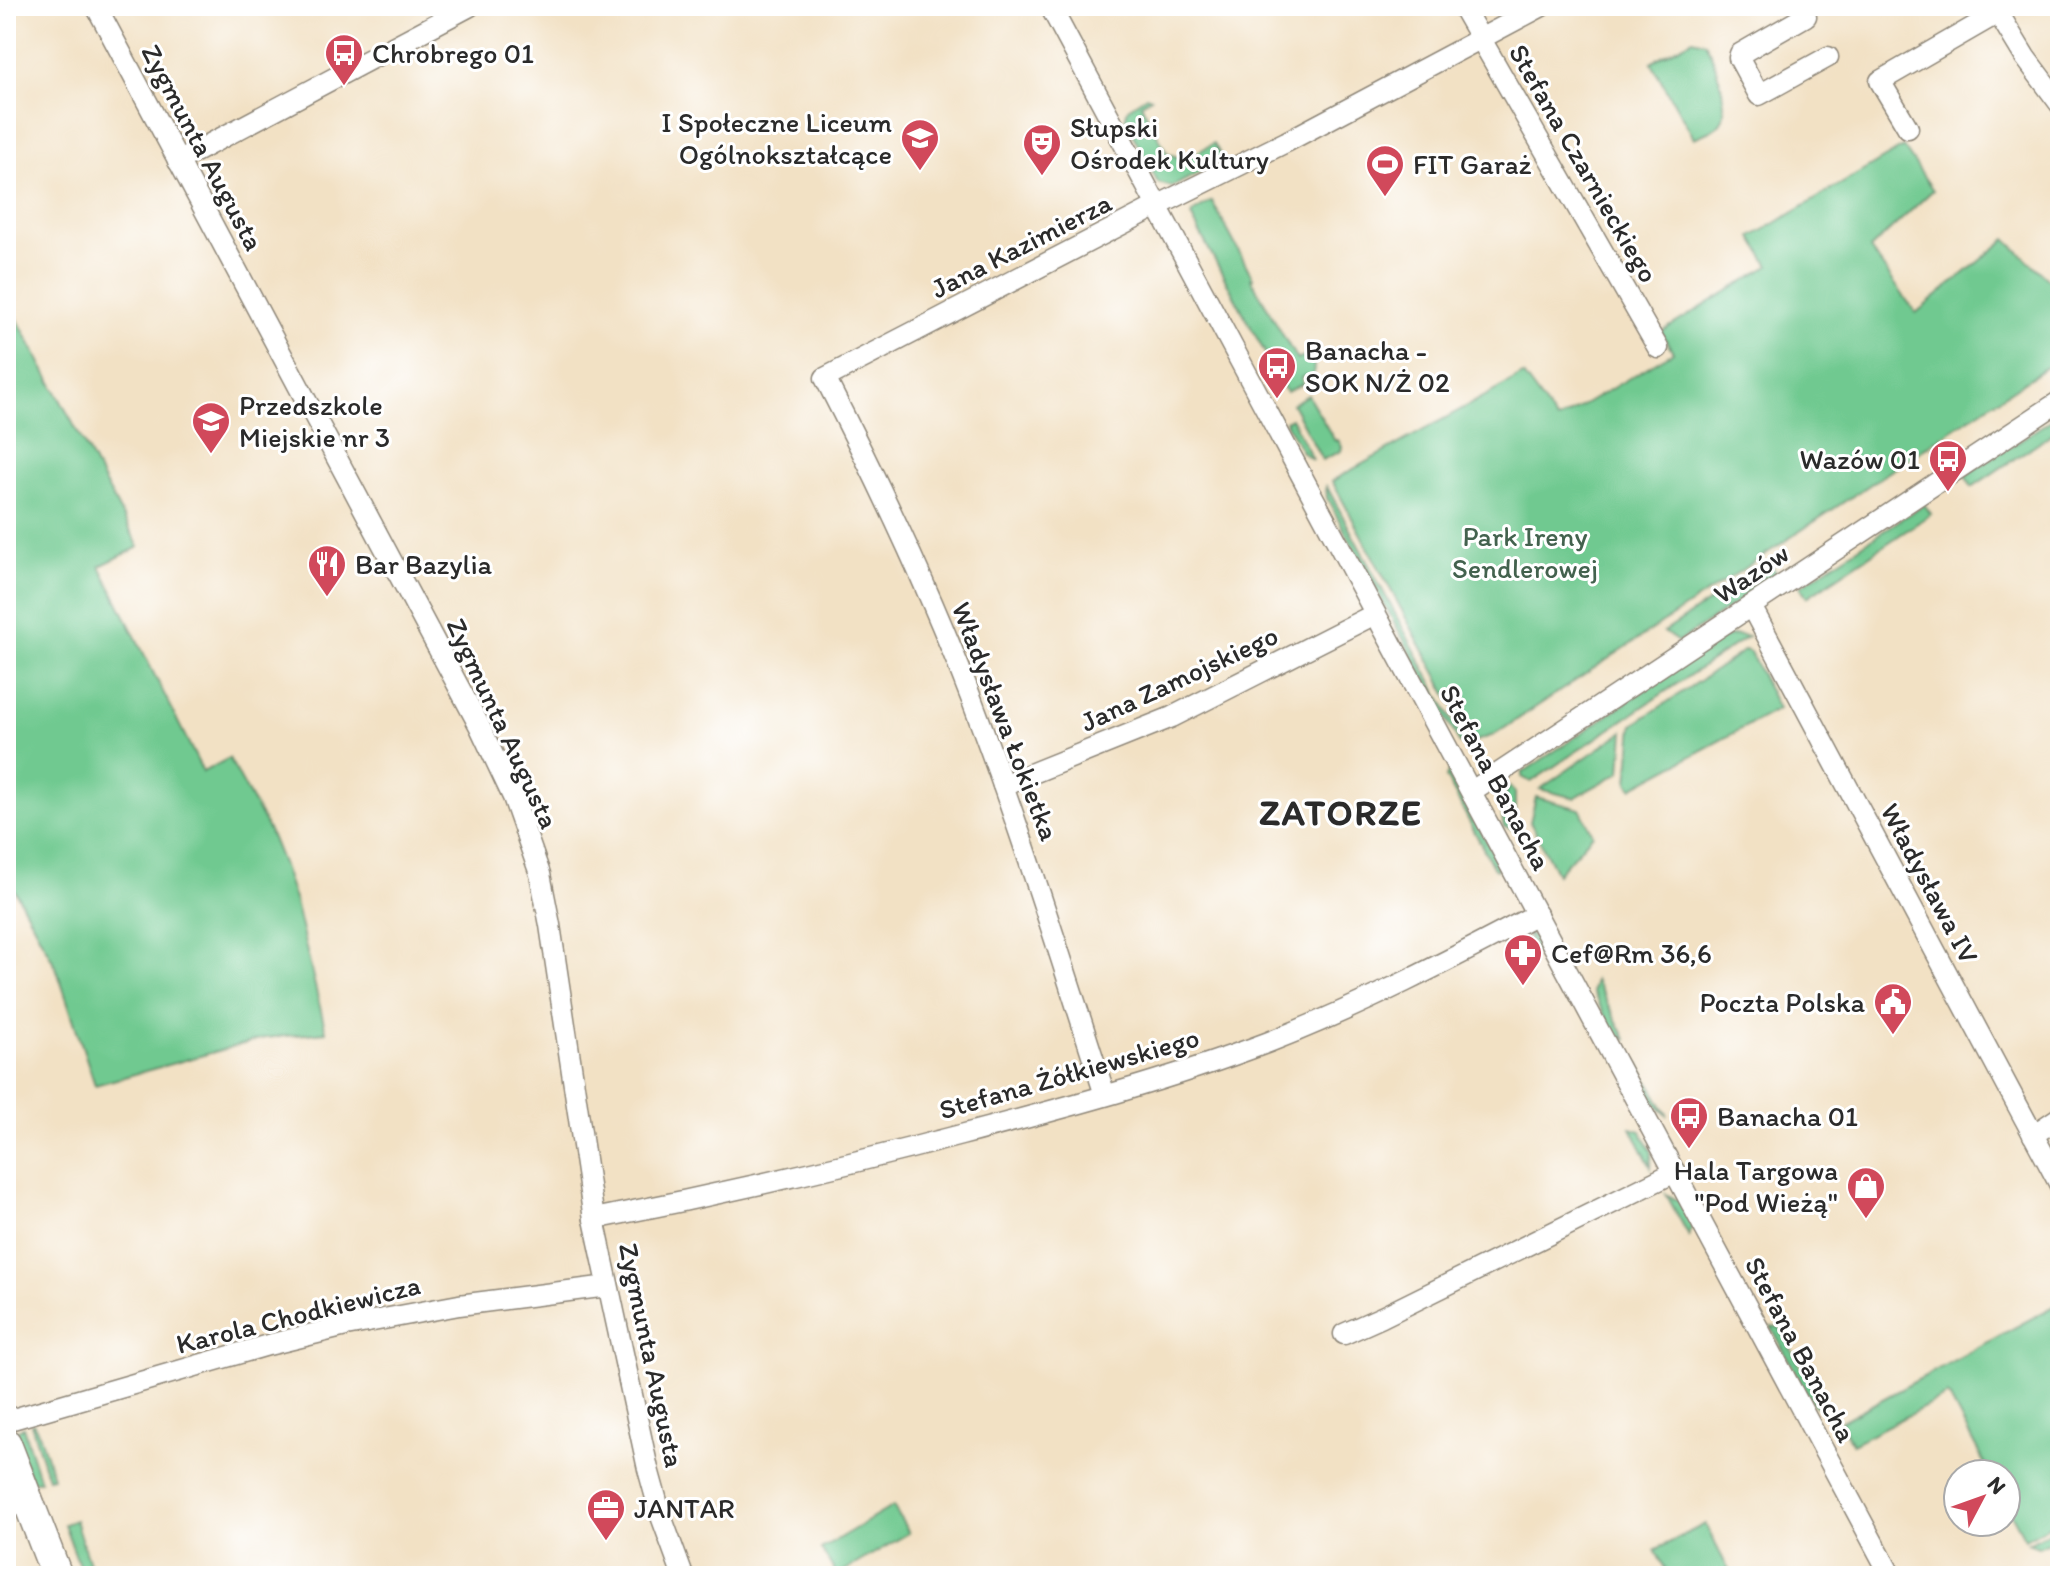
<svg xmlns="http://www.w3.org/2000/svg" width="2066" height="1582" viewBox="0 0 2066 1582" font-family="Itim,sans-serif">
  <style>
    .green { fill: #70c990; stroke: #4e7a5e; stroke-width: 2 }
    .lines { fill: none; stroke-linecap: round; stroke-linejoin: round }
    .street-casing { stroke: #8e8678; stroke-width: 23 }
    .secondary-casing { stroke: #8e8678; stroke-width: 33 }
    .street { stroke: #fff; stroke-width: 20 }
    .secondary { stroke: #fff; stroke-width: 30 }
    .labels { text-anchor: middle; stroke-width: 6; stroke-linejoin: round; paint-order: stroke }
    .poi-label { font-size: 28px; fill: #2b2b2b; stroke: #fff; text-anchor: start }
    .street-label { font-size: 28px; fill: #2b2b2b; stroke: #fff }
    .park-label { font-size: 28px; fill: #43624e; stroke: #fff }
    .district-label { font-size: 36px; font-weight: bold; letter-spacing: 2px; fill: #2b2b2b; stroke: #fff }
  </style>
  <rect width="100%" height="100%" fill="#fff"/>
  <filter id="ink" filterUnits="userSpaceOnUse"><feTurbulence type="fractalNoise" baseFrequency=".0125" numOctaves="2"/><feDisplacementMap in="SourceGraphic" scale="16" xChannelSelector="R" yChannelSelector="G"/><feConvolveMatrix kernelMatrix="1 2 1 2 8 2 1 2 1" color-interpolation-filters="sRGB"/></filter>
  <filter id="wash" filterUnits="userSpaceOnUse"><feTurbulence type="fractalNoise" baseFrequency=".006" numOctaves="4" result="noise"/><feDisplacementMap in="SourceGraphic" scale="32" xChannelSelector="R" yChannelSelector="G"/><feGaussianBlur stdDeviation="1.8" result="paint"/><feColorMatrix in="noise" values="0 0 0 0 0 0 0 0 0 0 0 0 0 0 0 0 0 1.4 0 .05"/><feComposite in="paint" operator="in"/></filter>
  <g filter="url(#wash)">
    <rect width="100%" height="100%" fill="#f2e1c4"/>
    <!-- green -->
    <g class="green">
      <path d="M1693,39L1705,42C1714,58 1731,106 1721,122C1716,130 1703,134 1694,138L1651,62Z"/>
      <path d="M1146,96L1151,98L1141,104L1167,153L1187,161V158L1214,143L1223,160L1172,187L1158,183L1125,120L1128,108Z"/>
      <path d="M1903,147L1933,190L1870,249L1916,313L2006,239L2050,281L2060,278V358L1494,735L1473,742L1332,481L1523,375L1557,421L1673,352L1661,332L1769,266L1752,237Z"/>
      <path d="M1212,201L1253,278L1251,279L1297,360L1309,355L1314,365L1313,379L1309,381L1306,375L1301,378L1303,384L1286,392L1191,216L1194,212Z"/>
      <path d="M6,298L139,547L100,566L203,772L229,758L269,831L282,863L295,902L326,1032L265,1038L95,1085L56,967L6,874Z"/>
      <path d="M1308,395L1335,441L1338,440L1342,447L1341,451L1322,460L1292,404Z"/>
      <path d="M2060,414V428L1972,487L1965,476Z"/>
      <path d="M1291,418L1313,460L1302,452L1285,421Z"/>
      <path d="M1326,485L1464,742L1460,744L1327,498Z"/>
      <path d="M1924,504L1931,514L1807,597L1800,586Z"/>
      <path d="M1769,562L1778,575L1678,642L1664,632Z"/>
      <path d="M1735,635L1748,636L1531,782L1522,777V773L1722,638Z"/>
      <path d="M1745,650L1750,652L1778,709L1632,788L1628,783L1633,725Z"/>
      <path d="M1624,731L1621,772L1574,798L1540,789Z"/>
      <path d="M1449,771L1498,863L1497,870L1494,869L1446,777Z"/>
      <path d="M1509,786L1515,792V830L1504,827C1500,812 1502,799 1509,786Z"/>
      <path d="M1536,797L1580,809L1593,834L1557,874L1530,822Z"/>
      <path d="M1526,933L1539,940L1559,977L1554,985Z"/>
      <path d="M1595,980L1626,1039L1614,1033L1592,991Z"/>
      <path d="M1635,1058L1668,1116C1654,1101 1629,1080 1635,1058Z"/>
      <path d="M1631,1128L1641,1131L1652,1152L1651,1167Z"/>
      <path d="M1666,1194L1679,1201L1692,1225L1689,1236Z"/>
      <path d="M2060,1303V1520L2025,1539L2006,1504V1474H1990L1948,1395L1852,1444L1840,1422Z"/>
      <path d="M1771,1327L1780,1328L1824,1410L1813,1405Z"/>
      <path d="M33,1423L40,1436L53,1477L48,1478L31,1424Z"/>
      <path d="M23,1427L40,1481H31L14,1433Z"/>
      <path d="M893,1506L909,1533L837,1575L821,1549Z"/>
      <path d="M75,1520L93,1576H83L64,1524Z"/>
      <path d="M1705,1524L1732,1576H1669L1655,1550Z"/>
      <path d="M2060,1526V1538L2038,1547L2028,1543Z"/>
    </g>
  </g>
  <g filter="url(#ink)">
    <g class="lines">
      <defs>
        <g id="street">
          <path d="M96,6L479,725L513,797L540,874L550,925L594,1219L648,1469L661,1516L683,1576"/>
          <path d="M1050,6L1891,1576"/>
          <path d="M1462,6L1658,348"/>
          <path d="M1800,6L1806,16L1740,54L1739,58L1759,95L1828,57"/>
          <path d="M1994,6L2025,57L2060,104"/>
          <path d="M1908,128L1880,81L1998,13"/>
          <path d="M178,161L470,6"/>
          <path d="M1751,606L2060,1185"/>
          <path d="M1003,785L1172,717L1375,614"/>
          <path d="M1472,791L2060,401"/>
          <path d="M1105,1095C1062,962 1021,829 971,698C929,588 879,483 825,378L1157,206L1286,142L1542,6"/>
          <path d="M2033,1135L2060,1117"/>
          <path d="M594,1219C717,1195 840,1167 961,1135C1064,1108 1169,1080 1269,1042C1361,1006 1450,960 1537,914"/>
          <path d="M1344,1334L1382,1317L1675,1172"/>
          <path d="M6,1421L268,1345L346,1326L459,1305L608,1286"/>
        </g>
        <path id="secondary" d="M6,1444L57,1576"/>
      </defs>
      <!-- street casing -->
      <use href="#street" class="street-casing"/>
      <!-- secondary casing -->
      <use href="#secondary" class="secondary-casing"/>
      <!-- street -->
      <use href="#street" class="street"/>
      <!-- secondary -->
      <use href="#secondary" class="secondary"/>
    </g>
  </g>
  <!-- icons -->
  <defs>
    <symbol id="bus-pin" viewBox="-11 -11 22 30"><path d="M0 17L-7.5 6A9.5 9.5 0 1 1 7.5 6Z" fill="#d1495b" stroke="#fff"/><path d="M-5-6H5V4H4V6H2V4H-2V6H-4V4H-5ZM-3.5-4V0h7V-4ZM-3.5 1.2v1.5H-2V1.2ZM2 1.2v1.5H3.5V1.2Z" fill="#fff"/></symbol>
    <symbol id="school-pin" viewBox="-11 -11 22 30"><path d="M0 17L-7.5 6A9.5 9.5 0 1 1 7.5 6Z" fill="#d1495b" stroke="#fff"/><path d="M0-5L7-2L0 1L-7-2ZM-4 1L0 2.5L4 1V4Q0 6-4 4Z" fill="#fff"/></symbol>
    <symbol id="theatre-pin" viewBox="-11 -11 22 30"><path d="M0 17L-7.5 6A9.5 9.5 0 1 1 7.5 6Z" fill="#d1495b" stroke="#fff"/><path d="M-5-5.5Q0-4 5-5.5V0Q5 5 0 6Q-5 5-5 0ZM-3.3-2.5H-1v1.5H-3.3ZM1-2.5H3.3v1.5H1ZM-2.8 1Q0 5.5 2.8 1Z" fill="#fff"/></symbol>
    <symbol id="stadium-pin" viewBox="-11 -11 22 30"><path d="M0 17L-7.5 6A9.5 9.5 0 1 1 7.5 6Z" fill="#d1495b" stroke="#fff"/><path d="M0-5a6.5 5 0 1 0 0 10a6.5 5 0 1 0 0-10ZM-3.5-1.8h7v3.6h-7Z" fill="#fff"/></symbol>
    <symbol id="restaurant-pin" viewBox="-11 -11 22 30"><path d="M0 17L-7.5 6A9.5 9.5 0 1 1 7.5 6Z" fill="#d1495b" stroke="#fff"/><path d="M-5-6h1v4h1v-4h1v4h1v-4h1v5L-1.5 .5V6h-2V.5L-5-1ZM5-6V6H3V1.5H1.5Q1.5-4 5-6Z" fill="#fff"/></symbol>
    <symbol id="pharmacy-pin" viewBox="-11 -11 22 30"><path d="M0 17L-7.5 6A9.5 9.5 0 1 1 7.5 6Z" fill="#d1495b" stroke="#fff"/><path d="M-2-6h4v4h4v4h-4v4h-4v-4h-4v-4h4Z" fill="#fff"/></symbol>
    <symbol id="civic-pin" viewBox="-11 -11 22 30"><path d="M0 17L-7.5 6A9.5 9.5 0 1 1 7.5 6Z" fill="#d1495b" stroke="#fff"/><path d="M-.6-6.5H3V-4.5H.6V-3L4-1V1h2V6H-6V1h2V-1L-.6-3ZM-1.2 2.5V6h2.4V2.5Z" fill="#fff"/></symbol>
    <symbol id="shop-pin" viewBox="-11 -11 22 30"><path d="M0 17L-7.5 6A9.5 9.5 0 1 1 7.5 6Z" fill="#d1495b" stroke="#fff"/><path d="M-5-2.5h2.3a2.7 3.5 0 0 1 5.4 0H5L5.5 6h-11ZM-1.5-2.5h3a1.5 2.3 0 0 0-3 0Z" fill="#fff"/></symbol>
    <symbol id="office-pin" viewBox="-11 -11 22 30"><path d="M0 17L-7.5 6A9.5 9.5 0 1 1 7.5 6Z" fill="#d1495b" stroke="#fff"/><path d="M-6-3h4V-5.5h4V-3h4V5H-6ZM-1-4.5V-3h2v-1.5ZM-6 0V1H6V0Z" fill="#fff"/></symbol>
  </defs>
  <g fill-rule="evenodd">
    <use href="#bus-pin" x="322" y="31" width="44" height="60"/>
    <use href="#school-pin" x="898" y="116" width="44" height="60"/>
    <use href="#theatre-pin" x="1020" y="121" width="44" height="60"/>
    <use href="#stadium-pin" x="1363" y="142" width="44" height="60"/>
    <use href="#bus-pin" x="1255" y="344" width="44" height="60"/>
    <use href="#school-pin" x="189" y="399" width="44" height="60"/>
    <use href="#bus-pin" x="1926" y="437" width="44" height="60"/>
    <use href="#restaurant-pin" x="305" y="542" width="44" height="60"/>
    <use href="#pharmacy-pin" x="1501" y="931" width="44" height="60"/>
    <use href="#civic-pin" x="1871" y="980" width="44" height="60"/>
    <use href="#bus-pin" x="1667" y="1094" width="44" height="60"/>
    <use href="#shop-pin" x="1844" y="1164" width="44" height="60"/>
    <use href="#office-pin" x="584" y="1486" width="44" height="60"/>
  </g>
  <g class="labels">
    <!-- poi labels -->
    <g class="poi-label">
      <text x="372" y="63">Chrobrego 01</text>
      <text x="892" y="132" text-anchor="end">I Społeczne Liceum<tspan x="892" dy="32">Ogólnokształcące</tspan></text>
      <text x="1070" y="137">Słupski<tspan x="1070" dy="32">Ośrodek Kultury</tspan></text>
      <text x="1413" y="174">FIT Garaż</text>
      <text x="1305" y="360">Banacha -<tspan x="1305" dy="32">SOK N/Ż 02</tspan></text>
      <text x="239" y="415">Przedszkole<tspan x="239" dy="32">Miejskie nr 3</tspan></text>
      <text x="1920" y="469" text-anchor="end">Wazów 01</text>
      <text x="355" y="574">Bar Bazylia</text>
      <text x="1551" y="963">Cef@Rm 36,6</text>
      <text x="1865" y="1012" text-anchor="end">Poczta Polska</text>
      <text x="1717" y="1126">Banacha 01</text>
      <text x="1838" y="1180" text-anchor="end">Hala Targowa<tspan x="1838" dy="32">"Pod Wieżą"</tspan></text>
      <text x="634" y="1518">JANTAR</text>
    </g>
    <!-- street labels -->
    <g class="street-label">
      <text transform="translate(203 147) rotate(62)" y="10">Zygmunta Augusta</text>
      <text transform="translate(1584 163) rotate(60)" y="10">Stefana Czarnieckiego</text>
      <text transform="translate(1021 245) rotate(-27)" y="10">Jana Kazimierza</text>
      <text transform="translate(1751 573) rotate(-34)" y="10">Wazów</text>
      <text transform="translate(1179 678) rotate(-25)" y="10">Jana Zamojskiego</text>
      <text transform="translate(1006 721) rotate(69)" y="10">Władysława Łokietka</text>
      <text transform="translate(503 723) rotate(65)" y="10">Zygmunta Augusta</text>
      <text transform="translate(1496 777) rotate(62)" y="10">Stefana Banacha</text>
      <text transform="translate(1930 883) rotate(62)" y="10">Władysława IV</text>
      <text transform="translate(1069 1073) rotate(-16)" y="10">Stefana Żółkiewskiego</text>
      <text transform="translate(298 1314) rotate(-14)" y="10">Karola Chodkiewicza</text>
      <text transform="translate(1801 1349) rotate(62)" y="10">Stefana Banacha</text>
      <text transform="translate(652 1355) rotate(78)" y="10">Zygmunta Augusta</text>
    </g>
    <!-- park labels -->
    <g class="park-label">
      <text x="1525" y="546">Park Ireny<tspan x="1525" dy="32">Sendlerowej</tspan></text>
    </g>
    <!-- district labels -->
    <g class="district-label">
      <text x="1341" y="825">ZATORZE</text>
    </g>
  </g>
  <!-- margin -->
  <rect width="2066" height="1582" fill="none" stroke="#fff" stroke-width="32"/>
  <!-- north arrow -->
  <g transform="translate(1982 1498) rotate(49)"><circle r="38" fill="#ffffff" stroke="#aaaaaa" stroke-width="2"/>
  <path d="M0-6L14 30L0 20L-14 30Z" fill="#d1495b"/>
  <text y="-12" font-size="22" font-weight="bold" text-anchor="middle" fill="#2b2b2b">N</text>
  </g>
</svg>
